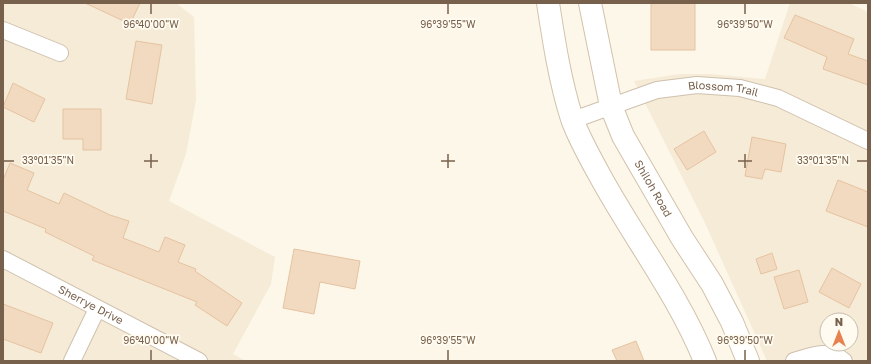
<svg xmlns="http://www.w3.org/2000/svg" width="871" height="364" viewBox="0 0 871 364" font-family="'Golos Text',sans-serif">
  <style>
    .residential { fill: #f5ebd7; fill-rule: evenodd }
    .building { fill: #f2dac0; stroke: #e5c3a1 }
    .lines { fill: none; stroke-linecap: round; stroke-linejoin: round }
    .minor-casing { stroke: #cfc1ae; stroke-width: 18 }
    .secondary-casing { stroke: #d2c2ac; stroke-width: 24 }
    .minor { stroke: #fff; stroke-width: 16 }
    .secondary { stroke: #fff; stroke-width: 22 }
    .ticks { fill: none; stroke: #78614c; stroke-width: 1.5 }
    .labels { text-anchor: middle; stroke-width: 3.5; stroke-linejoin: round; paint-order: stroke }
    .street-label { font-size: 11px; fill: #78614c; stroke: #fffbf0 }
    .ticks-label { font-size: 10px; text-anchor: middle; fill: #78614c; stroke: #fffbf0; stroke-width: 3.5; stroke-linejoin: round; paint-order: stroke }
  </style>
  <rect width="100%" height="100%" fill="#fdf7e9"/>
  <!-- residential -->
  <g class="residential">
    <path d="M3,3H176L194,17L196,100L186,154L169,201L275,257L271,284L233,354L246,361H3Z"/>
    <path d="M790,3H849L868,12V361H767L705,223L634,81L680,74H710L765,79ZM827,320H851V344H827Z"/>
  </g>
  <!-- building -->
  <g class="building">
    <path d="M85,3H140L130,24Z"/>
    <rect x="651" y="3" width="44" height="47"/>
    <path d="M795,15L854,39L848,54L868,61V85L823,69L827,57L784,38Z"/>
    <path d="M136,41L162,45L152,104L126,99Z"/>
    <path d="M13,83L45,99L34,122L3,107Z"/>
    <path d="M63,109H101V150H83V139H63Z"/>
    <path d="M704,131L716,152L687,170L674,149Z"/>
    <path d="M752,137L786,144L781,172L765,169L762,179L745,176Z"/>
    <path d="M10,163L34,173L27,190L59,204L64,193L110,215L129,221L123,238L159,252L165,237L185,245L178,262L196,269L195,271L242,303L227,326L195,305L197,302L92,260L94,256L45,232L46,229L3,211V180Z"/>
    <path d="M838,180L868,192V227L826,211Z"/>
    <path d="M294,249L360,261L355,289L320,282L314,314L283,308Z"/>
    <path d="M772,253L777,269L761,274L756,259Z"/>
    <path d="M832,268L861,284L849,308L819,292Z"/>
    <path d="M799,270L808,302L784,309L774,277Z"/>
    <path d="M3,304L53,323L41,353L3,339Z"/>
    <path d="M636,341L644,361H617L612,350Z"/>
  </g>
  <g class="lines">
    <defs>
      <g id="minor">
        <path d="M3,30L60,53"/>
        <path id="s1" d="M573,120L657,90L697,85L740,88L778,98L868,141"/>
        <path id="s2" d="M3,259L199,361"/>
        <path d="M72,361L97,309"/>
        <path d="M794,361C811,356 829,348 844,361"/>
      </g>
      <g id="secondary">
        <path d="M548,3C554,42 560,81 572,119C579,138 589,156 599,174C633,237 678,294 705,361"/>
        <path id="s3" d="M590,3L611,106L623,136L682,238L712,284L732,322L748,361"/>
      </g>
    </defs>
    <!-- minor casing -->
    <use href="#minor" class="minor-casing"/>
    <!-- secondary casing -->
    <use href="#secondary" class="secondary-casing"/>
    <!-- minor -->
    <use href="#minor" class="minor"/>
    <!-- secondary -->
    <use href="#secondary" class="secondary"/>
  </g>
  <!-- ticks -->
  <path class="ticks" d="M151,4V14M448,4V14M745,4V14M151,154V168M448,154V168M745,154V168M4,161H14M144,161H158M441,161H455M738,161H752M857,161H867M151,350V360M448,350V360M745,350V360"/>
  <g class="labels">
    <!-- street labels -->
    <g class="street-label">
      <text dy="4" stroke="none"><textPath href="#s1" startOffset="156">Blossom Trail</textPath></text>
      <text dy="4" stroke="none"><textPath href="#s3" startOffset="198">Shiloh Road</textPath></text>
      <text dy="4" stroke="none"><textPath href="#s2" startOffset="99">Sherrye Drive</textPath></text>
    </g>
  </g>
  <g class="ticks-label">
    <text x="151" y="28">96°40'00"W</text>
    <text x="448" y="28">96°39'55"W</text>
    <text x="745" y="28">96°39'50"W</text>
    <text x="48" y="164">33°01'35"N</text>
    <text x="823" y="164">33°01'35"N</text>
    <text x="151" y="344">96°40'00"W</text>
    <text x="448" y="344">96°39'55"W</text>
    <text x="745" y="344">96°39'50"W</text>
  </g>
  <!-- border -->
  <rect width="871" height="364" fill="none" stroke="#78614c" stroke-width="8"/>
  <!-- north arrow -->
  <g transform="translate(839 332)"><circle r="19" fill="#fffbf0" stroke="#c9bdae"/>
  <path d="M0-3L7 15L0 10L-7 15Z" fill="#e7824e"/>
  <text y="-6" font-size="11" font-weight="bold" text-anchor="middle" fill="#78614c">N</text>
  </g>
</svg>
